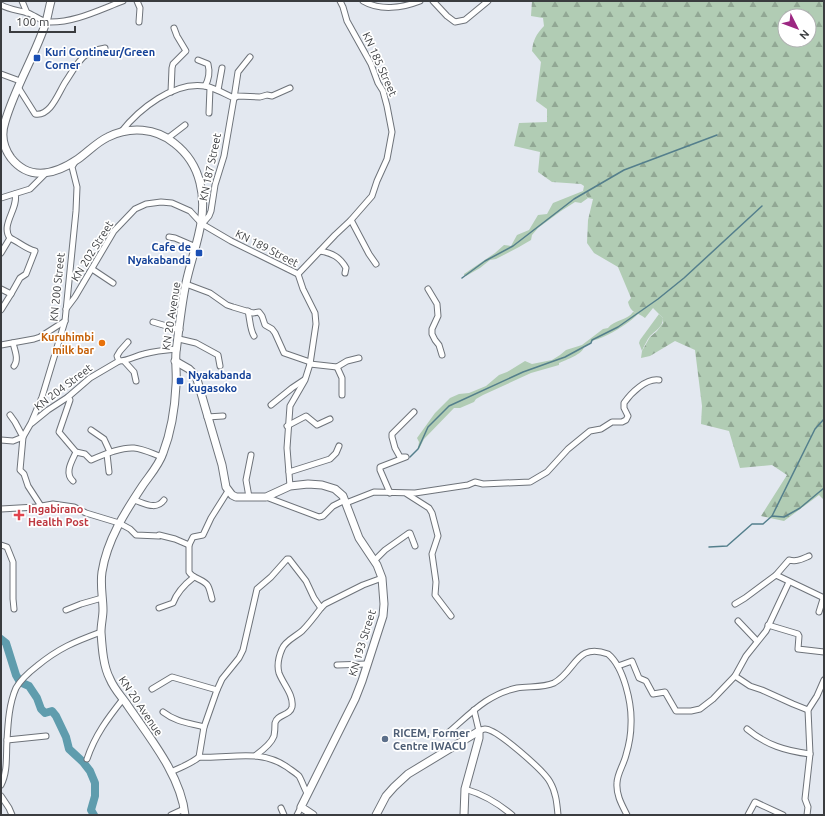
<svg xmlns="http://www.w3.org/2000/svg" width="825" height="816" viewBox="0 0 825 816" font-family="Ubuntu,sans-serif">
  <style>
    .grass { fill: #b1ccb4 }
    .forest { fill: url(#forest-firs); fill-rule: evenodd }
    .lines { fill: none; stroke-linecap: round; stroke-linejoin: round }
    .stream { stroke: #547f8c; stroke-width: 1.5 }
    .river { stroke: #5f9cad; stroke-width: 8 }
    .street-casing { stroke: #6e737a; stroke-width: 7 }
    .secondary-casing { stroke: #6e737a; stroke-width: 9 }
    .street { stroke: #fff; stroke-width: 5 }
    .secondary { stroke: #fff; stroke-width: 7 }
    .transit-dot { fill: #1a4fb4; stroke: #fff; stroke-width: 1.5 }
    .food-dot { fill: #e8710a; stroke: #fff; stroke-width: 1.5 }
    .health-dot { fill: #e0444e; stroke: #fff; stroke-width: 1.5 }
    .service-dot { fill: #5c6f8a; stroke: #fff; stroke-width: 1.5 }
    .labels { text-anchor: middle; stroke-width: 3.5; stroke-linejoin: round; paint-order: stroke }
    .transit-label { font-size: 11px; font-weight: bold; fill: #164399; stroke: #fff; text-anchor: start }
    .street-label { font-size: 11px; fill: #3a3c3f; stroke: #fff }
    .food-label { font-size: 11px; font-weight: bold; fill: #c56008; stroke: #fff; text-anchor: end }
    .health-label { font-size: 11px; font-weight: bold; fill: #be3a42; stroke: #fff; text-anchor: start }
    .service-label { font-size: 11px; font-weight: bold; fill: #4e5e75; stroke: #fff; text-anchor: start }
  </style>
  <defs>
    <pattern id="forest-firs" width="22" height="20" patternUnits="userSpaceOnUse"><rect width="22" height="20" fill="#b1ccb4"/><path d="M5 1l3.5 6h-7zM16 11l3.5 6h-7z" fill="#91a794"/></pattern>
  </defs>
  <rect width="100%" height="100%" fill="#e3e8f0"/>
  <!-- grass -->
  <g class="grass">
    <path d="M583,191L588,198L581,203L575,202L561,211L538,228L532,235L531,240L519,247L496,259L490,260L480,268L466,276L464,275V274L495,253L504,245L511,246L517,235L529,230L538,215L547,214L553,203Z"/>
    <path d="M633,312L639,313C629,323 616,331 603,337C594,341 593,339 584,347C583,354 566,360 559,363V365L531,373L483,395L476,399L474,402L460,408H454L424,439L419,449L418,448L419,442L417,438L435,413L450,398L459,394L469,393L486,386L499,375L507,372L525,361L532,364L552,360L560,355L566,350L582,345L603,329L608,328C614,320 628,320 633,312Z"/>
    <path d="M659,314L663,318C663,327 655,331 650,336C647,340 644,346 642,351L639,343L640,340Z"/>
  </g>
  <!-- forest -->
  <path class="forest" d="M532,1H824V500L819,495L784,521L761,516L787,475L772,465L740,468L729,431L701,424L702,406L695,350L675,341L650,356L641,358L642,351L650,337L657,331L663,323V318L653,308L645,318C636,311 631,314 628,302L631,298L618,267L594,253L587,243L588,220L593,199L588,198L583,191L584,186L581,184L552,182L538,172L540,152L514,146L519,123L547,122V109L536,101L541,62L532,51C533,41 536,34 544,26L543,18L531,16ZM785,16H809V40H785Z"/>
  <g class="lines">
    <!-- stream -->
    <g class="stream">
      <path d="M462,278L485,261L513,246L574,199L624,170L717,135"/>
      <path d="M410,457L418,449L428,427L449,406L523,372L565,357L591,343L592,340L618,327L658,299L684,278L762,206"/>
      <path d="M772,516L815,429L824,419"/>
      <path d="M709,547L727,546L752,524H763L772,516L784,517L800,508L824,488"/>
    </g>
    <!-- river -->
    <path class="river" d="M1,639L6,643L16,675L20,682L29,686L37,698L41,709L45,713L52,711L56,716L66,737L69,749L83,762L90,771L95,783V796L91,810L94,815"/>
    <defs>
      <g id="street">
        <path d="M22,1L27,13"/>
        <path d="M137,1L140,8L139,22"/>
        <path d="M363,1C380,11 402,8 420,1"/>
        <path d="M433,1L447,16L455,22L465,20L488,1"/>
        <path d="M1,5C10,10 18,10 28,13C34,15 41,21 48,22C74,23 99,10 123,1"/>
        <path d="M250,57L238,72L234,98L238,96L260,97L267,95L272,96L290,88"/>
        <path d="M198,60L208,64C210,72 209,79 205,86"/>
        <path d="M1,74L20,81"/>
        <path d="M18,87L35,114C51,117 59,91 66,81C72,72 78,60 87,54C92,50 100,49 105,48"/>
        <path d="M218,90L222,68"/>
        <path d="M171,92L172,68L173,64L186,51L177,36L174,28"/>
        <path d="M209,113L210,88"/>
        <path d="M121,132C139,109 174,81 205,86C215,88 225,94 234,98L224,156L215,185L211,211L209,216L202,224"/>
        <path d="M168,138L185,125"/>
        <path d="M1,198L30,189L45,174"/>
        <path d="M351,220L369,254L376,264"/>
        <path d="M169,237L175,238L196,247"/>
        <path d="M10,238C19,242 26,249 35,251L26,274L20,278L11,294"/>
        <path d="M320,251C332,253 340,257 346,268L345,273"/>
        <path d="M1,253L10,238C0,225 19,208 15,194"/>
        <path d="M92,269L113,283"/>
        <path d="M298,274L335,235L351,220L372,196L377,181L387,159L392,132L387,106L383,91L378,83L371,64L347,21L343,7L340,1"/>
        <path d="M186,284L210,293L227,305L233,307L253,313L259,312L262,316L265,325L272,329L275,333L284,353L310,362"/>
        <path d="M1,289L11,294L1,310"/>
        <path d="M428,289L437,304L438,316L432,329V334L435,340L439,345L442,355"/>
        <path d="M66,309L75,297L114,231L135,209L146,204L161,202L172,203L190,211L202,224L231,241L298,274L303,289L315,313L316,324L310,364L305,380L290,406L287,448L290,486"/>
        <path d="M248,311C250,319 250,330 254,336"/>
        <path d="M153,322L180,330"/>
        <path d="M179,339L196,343L218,355L220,366"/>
        <path d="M13,343C15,351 19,360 14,366"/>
        <path d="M1,345L34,339L40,337L65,321"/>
        <path d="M119,361L117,356L120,351L128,342"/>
        <path d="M124,361L134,372L136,381"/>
        <path d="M310,364L337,367L347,361L359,358"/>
        <path d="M337,367L342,378V395"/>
        <path d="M68,397L70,400L59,432L76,452L85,454L91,460C102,455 121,447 134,448C144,449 153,454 162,457"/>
        <path d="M271,405L292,388L304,380"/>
        <path d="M10,415L15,422L23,437L20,470L24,474L28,486L41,506"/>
        <path d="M207,417L223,416"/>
        <path d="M32,423L48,410L68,397L90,378L119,361C128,361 135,356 144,354C155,351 165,350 177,349"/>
        <path d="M287,426L306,416L317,425L330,419"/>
        <path d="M91,430L104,439L110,452"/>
        <path d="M1,440L13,441L23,437L31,423L42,397L65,321L76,211L77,187L72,167L75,162"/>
        <path d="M107,454L109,472"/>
        <path d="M289,472L330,459L336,453L339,446"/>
        <path d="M73,481C64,473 72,461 76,452"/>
        <path d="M390,493L380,470V467L406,457H400L395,448L392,437V434L414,412"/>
        <path d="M407,494L429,508L432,513L438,536L432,554L436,582L435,595L451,616"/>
        <path d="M249,497L246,480L251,455"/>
        <path d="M266,497L319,517L323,516L333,506L345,500"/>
        <path d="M134,500C144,503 156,511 164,500"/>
        <path d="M346,503L374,492L415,493L468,485L475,482L483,484L530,482L547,472L568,449L590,431L601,429L612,422H622L626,420L628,416L624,408V403C631,393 646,378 659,380"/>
        <path d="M1,509L36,507L53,504L74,507L86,513L119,523L130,529L136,535L159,536V535L175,539L189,545"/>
        <path d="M1,545L7,547L13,562V599L14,609"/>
        <path d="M374,561L385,550L409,533H410L415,546"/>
        <path d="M776,575L789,560C797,562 802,559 809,556"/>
        <path d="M212,599C211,595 210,590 208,586C204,579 193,579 189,572V545L193,537L203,535L211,518L228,491"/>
        <path d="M735,604L745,598L776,575L822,597L823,599L819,612"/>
        <path d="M159,608L173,603C177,592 185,584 194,577"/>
        <path d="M66,610L81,604L102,598"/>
        <path d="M738,621L757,641"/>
        <path d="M768,625L798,634L799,636L798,649L824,652"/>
        <path d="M337,665L367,664"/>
        <path d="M618,666L632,661L639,678L646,681L653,694L665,692L676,711H691L700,709L713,699L735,676L746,656L766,631L789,582"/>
        <path d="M735,676L750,686L762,690L793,704L808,710"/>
        <path d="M152,689L172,677L217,690"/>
        <path d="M474,710L479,731C481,730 483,729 485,729C497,729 544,771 550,782C556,792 557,804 558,815"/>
        <path d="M163,712C176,722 189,723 204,727"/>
        <path d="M747,729C766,745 786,751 810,754"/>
        <path d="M449,732C471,713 488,694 517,688C529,686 543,688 554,683C576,671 576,642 608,654C624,667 632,704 631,724C631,735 629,745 626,755C624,764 617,774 617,783C616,795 622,805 627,815"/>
        <path d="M7,740L46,736"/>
        <path d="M256,755C263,750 271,744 274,736C275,731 275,727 275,723C277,714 290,716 292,707C294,695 283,684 279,673C277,666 279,656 282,649C285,641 295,637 302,631C309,624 315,616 321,608"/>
        <path d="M199,757L204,727L217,690L222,679L239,658L243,650L257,589L271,577L287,559H289L306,581L314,598L321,608L325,604L363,585L382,578"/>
        <path d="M87,759C95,735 108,718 123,699"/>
        <path d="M171,772C181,767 191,764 199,757C229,759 260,748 287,767C291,770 296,773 299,776C302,781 304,788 307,793"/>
        <path d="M1,785C8,772 6,754 7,740C8,723 9,704 16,688C21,679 28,673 37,666C59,648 74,642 101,632"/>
        <path d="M465,789C482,794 498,803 512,815"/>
        <path d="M1,796L9,808L12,815"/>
        <path d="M281,808L284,815"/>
        <path d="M171,815L184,809"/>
        <path d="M297,815L301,807"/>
        <path d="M748,815L755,802L783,815"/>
        <path d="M807,815L808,807L805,799L810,754L808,710L817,696L824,680"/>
      </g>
      <g id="secondary">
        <path d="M51,1C49,8 48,15 46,22C35,56 15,87 5,122C1,134 3,147 11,158C30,182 56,174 78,159C88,152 97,142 108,137C130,126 156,128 174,143C187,153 196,166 200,183C209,217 193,250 186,283C181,306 179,330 176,352C175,363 177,374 176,385C175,408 171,432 163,453C159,465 150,475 143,485C125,512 107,540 102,572C100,585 103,598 103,610C103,617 101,624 101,632C102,646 103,666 110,679C114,689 122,697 128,706C150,738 181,776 185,815"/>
        <path d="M175,361L189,369L196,376L222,465L226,487L232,495L236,497H266L290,486L308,484L322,485L335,489L343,496L359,538L377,565L382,578L384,604L383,616L362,681L355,699L301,807L313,815"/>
        <path d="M376,815L386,796L394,787L408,774L479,731"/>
        <path d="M464,815L465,789L479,738V731"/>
      </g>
    </defs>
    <!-- street casing -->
    <use href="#street" class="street-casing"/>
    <!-- secondary casing -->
    <use href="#secondary" class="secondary-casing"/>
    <!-- street -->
    <use href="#street" class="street"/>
    <!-- secondary -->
    <use href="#secondary" class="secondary"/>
  </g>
  <!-- markers -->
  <g class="transit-dot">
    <rect x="33" y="54" width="8" height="8" rx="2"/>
    <rect x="195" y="249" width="8" height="8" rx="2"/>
    <rect x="176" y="377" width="8" height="8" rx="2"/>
  </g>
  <circle class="food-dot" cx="102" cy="343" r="4"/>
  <path class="health-dot" d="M17 509h4v4h4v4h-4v4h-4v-4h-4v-4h4z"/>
  <circle class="service-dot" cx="385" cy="739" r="4"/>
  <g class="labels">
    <!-- transit labels -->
    <g class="transit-label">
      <text x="45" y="56">Kuri Contineur/Green<tspan x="45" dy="13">Corner</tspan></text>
      <text x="191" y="251" text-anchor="end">Cafe de<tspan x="191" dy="13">Nyakabanda</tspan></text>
      <text x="188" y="379">Nyakabanda<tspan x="188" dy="13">kugasoko</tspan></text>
    </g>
    <!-- street labels -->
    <g class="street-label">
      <text transform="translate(380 64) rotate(66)" y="4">KN 185 Street</text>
      <text transform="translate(210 167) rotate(-78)" y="4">KN 187 Street</text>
      <text transform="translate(267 248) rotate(27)" y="4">KN 189 Street</text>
      <text transform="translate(92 251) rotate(-58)" y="4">KN 202 Street</text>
      <text transform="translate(57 287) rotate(-84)" y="4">KN 200 Street</text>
      <text transform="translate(171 316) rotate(-81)" y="4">KN 20 Avenue</text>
      <text transform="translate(63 387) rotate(-37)" y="4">KN 204 Street</text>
      <text transform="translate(362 643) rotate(-73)" y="4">KN 193 Street</text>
      <text transform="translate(141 706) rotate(56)" y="4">KN 20 Avenue</text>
    </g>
    <!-- food labels -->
    <g class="food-label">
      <text x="94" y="341">Kuruhimbi<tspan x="94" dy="13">milk bar</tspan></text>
    </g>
    <!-- health labels -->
    <g class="health-label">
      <text x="28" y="513">Ingabirano<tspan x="28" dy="13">Health Post</tspan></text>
    </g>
    <!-- service labels -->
    <g class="service-label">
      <text x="393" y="737">RICEM, Former<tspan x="393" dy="13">Centre IWACU</tspan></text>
    </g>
  </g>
  <!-- border -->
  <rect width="825" height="816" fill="none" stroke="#3a3c3f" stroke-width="4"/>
  <!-- north arrow -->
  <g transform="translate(797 28) rotate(132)"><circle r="19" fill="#ffffff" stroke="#b0b1b2"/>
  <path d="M0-3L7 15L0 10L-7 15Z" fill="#9c2782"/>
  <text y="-6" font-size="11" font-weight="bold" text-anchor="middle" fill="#3a3c3f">N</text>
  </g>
  <!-- scale -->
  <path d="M10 26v6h65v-6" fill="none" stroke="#3a3c3f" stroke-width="2"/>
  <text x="16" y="26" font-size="12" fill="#3a3c3f" stroke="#ffffff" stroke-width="3" paint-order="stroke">100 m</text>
</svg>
